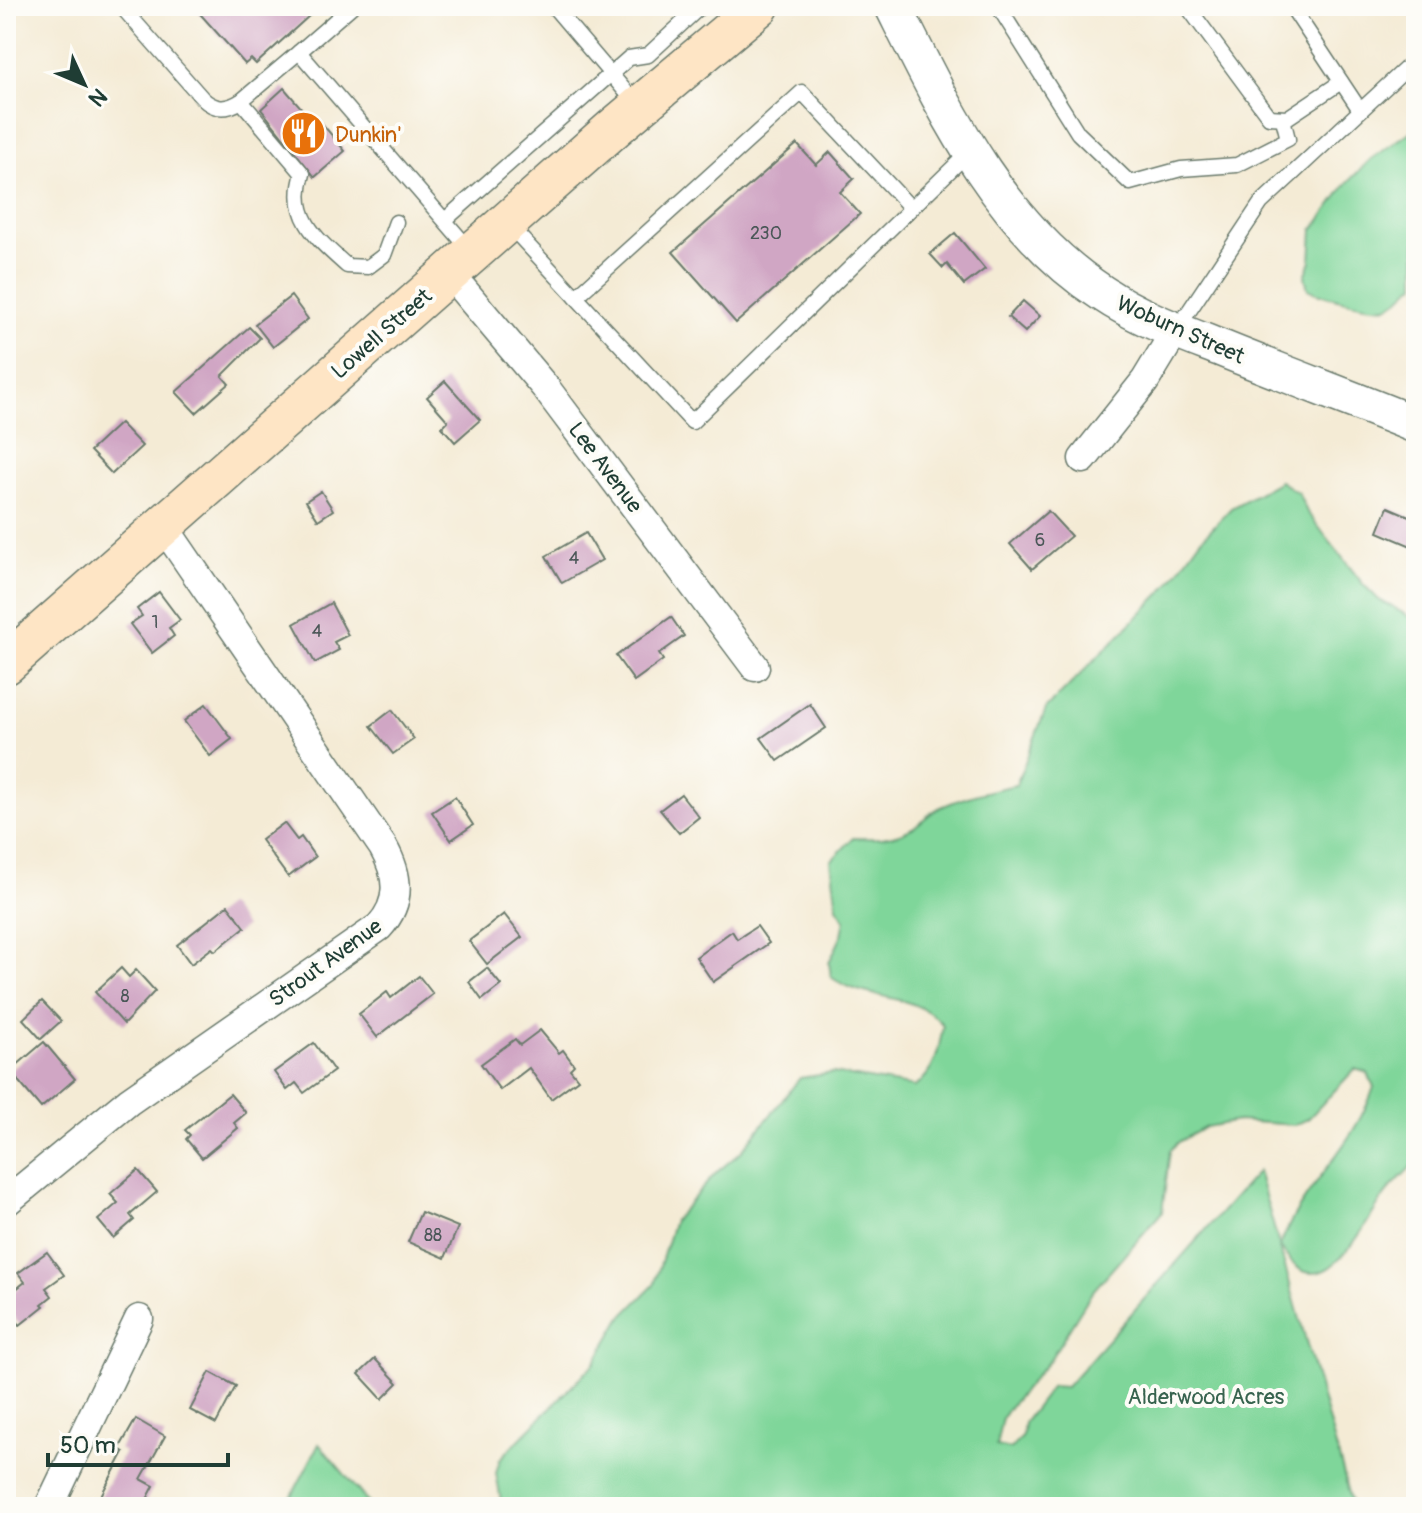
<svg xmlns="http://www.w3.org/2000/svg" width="1422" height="1513" viewBox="0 0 1422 1513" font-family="Pangolin,sans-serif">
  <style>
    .green { fill: #7fd69a; stroke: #4f8a67; stroke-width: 2 }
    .building { fill: #d0a6c4 }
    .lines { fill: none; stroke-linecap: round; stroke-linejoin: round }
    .service-casing { stroke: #6a7a6c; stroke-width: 17 }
    .minor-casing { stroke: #6a7a6c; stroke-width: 31 }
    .tertiary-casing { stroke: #6a7a6c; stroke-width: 39 }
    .secondary-casing { stroke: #6a7a6c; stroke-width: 43 }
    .service { stroke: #fff; stroke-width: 14 }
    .minor { stroke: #fff; stroke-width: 28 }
    .tertiary { stroke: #fff; stroke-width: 36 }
    .secondary { stroke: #fee5c5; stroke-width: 40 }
    .labels { text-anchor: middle; stroke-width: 8; stroke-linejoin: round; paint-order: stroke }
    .number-label { font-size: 18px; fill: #4b5758 }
    .food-label { font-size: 22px; fill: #c56008; stroke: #fdfcf7; text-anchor: start }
    .street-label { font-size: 22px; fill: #1f3d34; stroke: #fdfcf7 }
    .park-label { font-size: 22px; fill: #37634e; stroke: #fdfcf7 }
  </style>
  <rect width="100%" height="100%" fill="#fdfcf7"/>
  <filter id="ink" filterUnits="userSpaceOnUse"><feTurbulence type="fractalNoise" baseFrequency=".0125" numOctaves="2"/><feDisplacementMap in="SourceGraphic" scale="16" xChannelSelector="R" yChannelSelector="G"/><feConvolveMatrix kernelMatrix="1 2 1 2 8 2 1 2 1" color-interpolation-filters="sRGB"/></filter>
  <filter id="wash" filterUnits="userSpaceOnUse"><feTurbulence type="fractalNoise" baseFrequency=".006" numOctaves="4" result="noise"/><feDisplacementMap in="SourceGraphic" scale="32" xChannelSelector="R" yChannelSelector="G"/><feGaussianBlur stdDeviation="1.8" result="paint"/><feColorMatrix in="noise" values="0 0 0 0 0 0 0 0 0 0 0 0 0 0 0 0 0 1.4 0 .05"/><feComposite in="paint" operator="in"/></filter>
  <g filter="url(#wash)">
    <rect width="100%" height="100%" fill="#f4ebd5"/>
    <!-- green -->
    <g class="green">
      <path d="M1416,128V284C1407,290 1400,300 1390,305C1378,311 1322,296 1308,289L1305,276L1311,261L1313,230L1348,182L1371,159Z"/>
      <path d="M1280,481L1298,493L1307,512L1363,584L1379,600L1416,620V1161C1406,1174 1391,1185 1382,1199C1359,1234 1319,1315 1280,1246C1301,1188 1355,1146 1374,1087L1368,1073L1355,1069L1308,1119L1295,1125L1238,1121L1206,1127L1180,1141L1170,1150L1162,1212L1092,1292L1049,1361L1010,1406L1002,1418L996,1446L1011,1449L1022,1436L1024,1423L1052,1386L1066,1387L1258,1171L1353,1507H502L496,1473L500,1459L595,1363L621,1318L654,1285L674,1220L717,1172L741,1152L800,1078L833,1073L915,1087C936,1071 939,1050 943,1025C916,991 864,1002 831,977L829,963L842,935L845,920L837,907L831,861L853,838C876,839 894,839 914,827C923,821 929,813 939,808C963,797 991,790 1016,785L1046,709L1165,589L1200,541L1231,508Z"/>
      <path d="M319,1444L372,1507H286Z"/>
    </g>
    <g id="blocks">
      <!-- building -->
      <g class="building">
        <path d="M193,6H320L256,64L251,59L245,64Z"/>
        <path d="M284,88L309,117L314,114L345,151L315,177L261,109Z"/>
        <path d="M797,144L816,165L830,152L854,179L840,192L860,214L736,323L673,252Z"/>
        <path d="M955,233L985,269L964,285L947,264L943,268L930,254Z"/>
        <path d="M291,296L308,319L273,347L255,324Z"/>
        <path d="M1023,301L1040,316L1025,332L1008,317Z"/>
        <path d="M249,327L260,338L222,376L229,384L196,413L176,392Z"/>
        <path d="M445,381L480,420L455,442L442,427L448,421L427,397Z"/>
        <path d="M120,423L142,446L112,474L90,451Z"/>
        <path d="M321,491L333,510L318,520L306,501Z"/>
        <path d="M1388,507L1416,519V548L1378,532Z"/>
        <path d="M1048,511L1071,536L1032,569L1010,544Z"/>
        <path d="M586,533L602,560L562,583L546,556Z"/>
        <path d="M159,592L180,620L169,628L174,636L152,653L130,624L142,616L137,609Z"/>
        <path d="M331,603L348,635L334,642L339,650L315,663L294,624Z"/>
        <path d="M671,617L684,636L659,654L663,660L634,681L616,656Z"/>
        <path d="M206,704L232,739L210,756L184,721Z"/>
        <path d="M810,704L826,728L778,761L761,738Z"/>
        <path d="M392,710L414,739L393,754L371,726Z"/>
        <path d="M681,794L699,817L679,833L660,810Z"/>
        <path d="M455,797L473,825L451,840L432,812Z"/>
        <path d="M284,823L297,840L301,837L315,857L288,877L261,840Z"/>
        <path d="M228,905L245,927L215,951L212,948L191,964L177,945Z"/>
        <path d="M504,914L522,937L487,964L469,941Z"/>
        <path d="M757,926L769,943L713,982L696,957L732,931L737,939Z"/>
        <path d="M121,968L129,977L136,970L155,991L124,1024L95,992Z"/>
        <path d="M487,968L501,985L482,1000L469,982Z"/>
        <path d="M419,976L433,994L377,1037L359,1014L387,992L391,998Z"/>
        <path d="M42,1001L61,1021L41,1039L23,1019Z"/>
        <path d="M540,1030L559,1053L563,1050L574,1065L570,1069L578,1079L551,1099L529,1068L500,1090L481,1064L515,1039L520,1045Z"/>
        <path d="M44,1042L75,1079L41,1108L10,1071Z"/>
        <path d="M314,1043L334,1071L304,1093L296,1083L287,1090L274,1072Z"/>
        <path d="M230,1094L246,1113L234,1123L238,1128L202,1158L186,1139L190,1135L185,1130Z"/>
        <path d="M138,1170L157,1192L130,1215L134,1220L113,1238L98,1220L118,1203L110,1194Z"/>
        <path d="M421,1212L458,1227L445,1258L408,1242Z"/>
        <path d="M47,1252L64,1275L46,1288L52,1296L42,1304L44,1306L20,1325L6,1308V1297L25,1282L18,1273Z"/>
        <path d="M375,1359L398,1383L382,1399L359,1374Z"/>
        <path d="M210,1372L236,1386L216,1424L190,1410Z"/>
        <path d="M136,1419L165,1436L141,1479L154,1486L143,1507H95L124,1452L119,1449Z"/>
      </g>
    </g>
  </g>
  <g filter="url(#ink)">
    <use href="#blocks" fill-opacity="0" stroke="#6a7a6c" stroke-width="2"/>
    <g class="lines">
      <defs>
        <g id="service">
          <path d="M121,6L202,98C214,110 227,110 241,101L299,52"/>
          <path d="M352,6L299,52L470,250"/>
          <path d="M553,6L638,106"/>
          <path d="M998,6L1078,133L1130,183L1181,169L1237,165L1288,139L1283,119"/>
          <path d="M1187,6L1269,117L1287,118L1341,82"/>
          <path d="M1291,6L1360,110"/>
          <path d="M241,101L303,174C289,217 317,239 347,266L368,267L384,255L396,222"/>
          <path d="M445,220L629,58L648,55L701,6"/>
          <path d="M510,226L692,422L969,152"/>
          <path d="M576,297L802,92L910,207"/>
          <path d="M1177,329L1261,203L1416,59"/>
        </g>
        <g id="minor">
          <path d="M449,273L545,387L755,667"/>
          <path d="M1083,459L1145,381L1176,330"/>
          <path d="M6,1202L129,1101L379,927C402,902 399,875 383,847L162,524"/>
          <path d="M49,1507L139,1319"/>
        </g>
        <path id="tertiary" d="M893,6C945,110 1000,227 1102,293C1139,318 1182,333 1223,349C1287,375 1352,399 1416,425"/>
        <path id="secondary" d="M6,664L614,128L759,6"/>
      </defs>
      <!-- service casing -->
      <use href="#service" class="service-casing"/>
      <!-- minor casing -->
      <use href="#minor" class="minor-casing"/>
      <!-- tertiary casing -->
      <use href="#tertiary" class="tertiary-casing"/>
      <!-- secondary casing -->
      <use href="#secondary" class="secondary-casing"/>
      <!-- service -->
      <use href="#service" class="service"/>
      <!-- minor -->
      <use href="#minor" class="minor"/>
      <!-- tertiary -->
      <use href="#tertiary" class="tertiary"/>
      <!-- secondary -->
      <use href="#secondary" class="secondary"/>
    </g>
  </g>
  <!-- icons -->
  <defs>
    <symbol id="restaurant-disc" viewBox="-11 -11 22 22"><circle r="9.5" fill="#e8710a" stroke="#fdfcf7"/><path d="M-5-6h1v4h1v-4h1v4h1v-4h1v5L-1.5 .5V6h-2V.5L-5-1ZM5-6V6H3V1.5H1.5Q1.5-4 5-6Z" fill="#fff"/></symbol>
  </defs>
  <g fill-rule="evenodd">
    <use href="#restaurant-disc" x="278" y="108" width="51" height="51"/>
  </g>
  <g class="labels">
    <!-- number labels -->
    <g class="number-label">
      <text x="766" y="239">230</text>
      <text x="1040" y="546">6</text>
      <text x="574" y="564">4</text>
      <text x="155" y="628">1</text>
      <text x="317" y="637">4</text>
      <text x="125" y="1002">8</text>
      <text x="433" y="1241">88</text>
    </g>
    <!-- food labels -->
    <g class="food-label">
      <text x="335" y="142">Dunkin'</text>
    </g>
    <!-- street labels -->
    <g class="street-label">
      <text transform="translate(1181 329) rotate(24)" y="8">Woburn Street</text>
      <text transform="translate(381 333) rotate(-41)" y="8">Lowell Street</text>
      <text transform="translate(606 467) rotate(53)" y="8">Lee Avenue</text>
      <text transform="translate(325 962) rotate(-36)" y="8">Strout Avenue</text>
    </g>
    <!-- park labels -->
    <g class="park-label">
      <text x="1206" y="1404">Alderwood Acres</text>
    </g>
  </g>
  <!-- margin -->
  <rect width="1422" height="1513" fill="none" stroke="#fdfcf7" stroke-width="32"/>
  <!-- north arrow -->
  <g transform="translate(84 84) rotate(134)" stroke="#fdfcf7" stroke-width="6" paint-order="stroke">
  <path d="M0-6L14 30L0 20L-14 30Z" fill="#1f3d34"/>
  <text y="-12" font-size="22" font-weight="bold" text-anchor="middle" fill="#1f3d34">N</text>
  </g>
  <!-- scale -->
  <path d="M48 1453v12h180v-12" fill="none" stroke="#1f3d34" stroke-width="4"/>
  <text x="60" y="1453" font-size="24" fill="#1f3d34" stroke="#fdfcf7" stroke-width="6" paint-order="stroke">50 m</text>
</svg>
